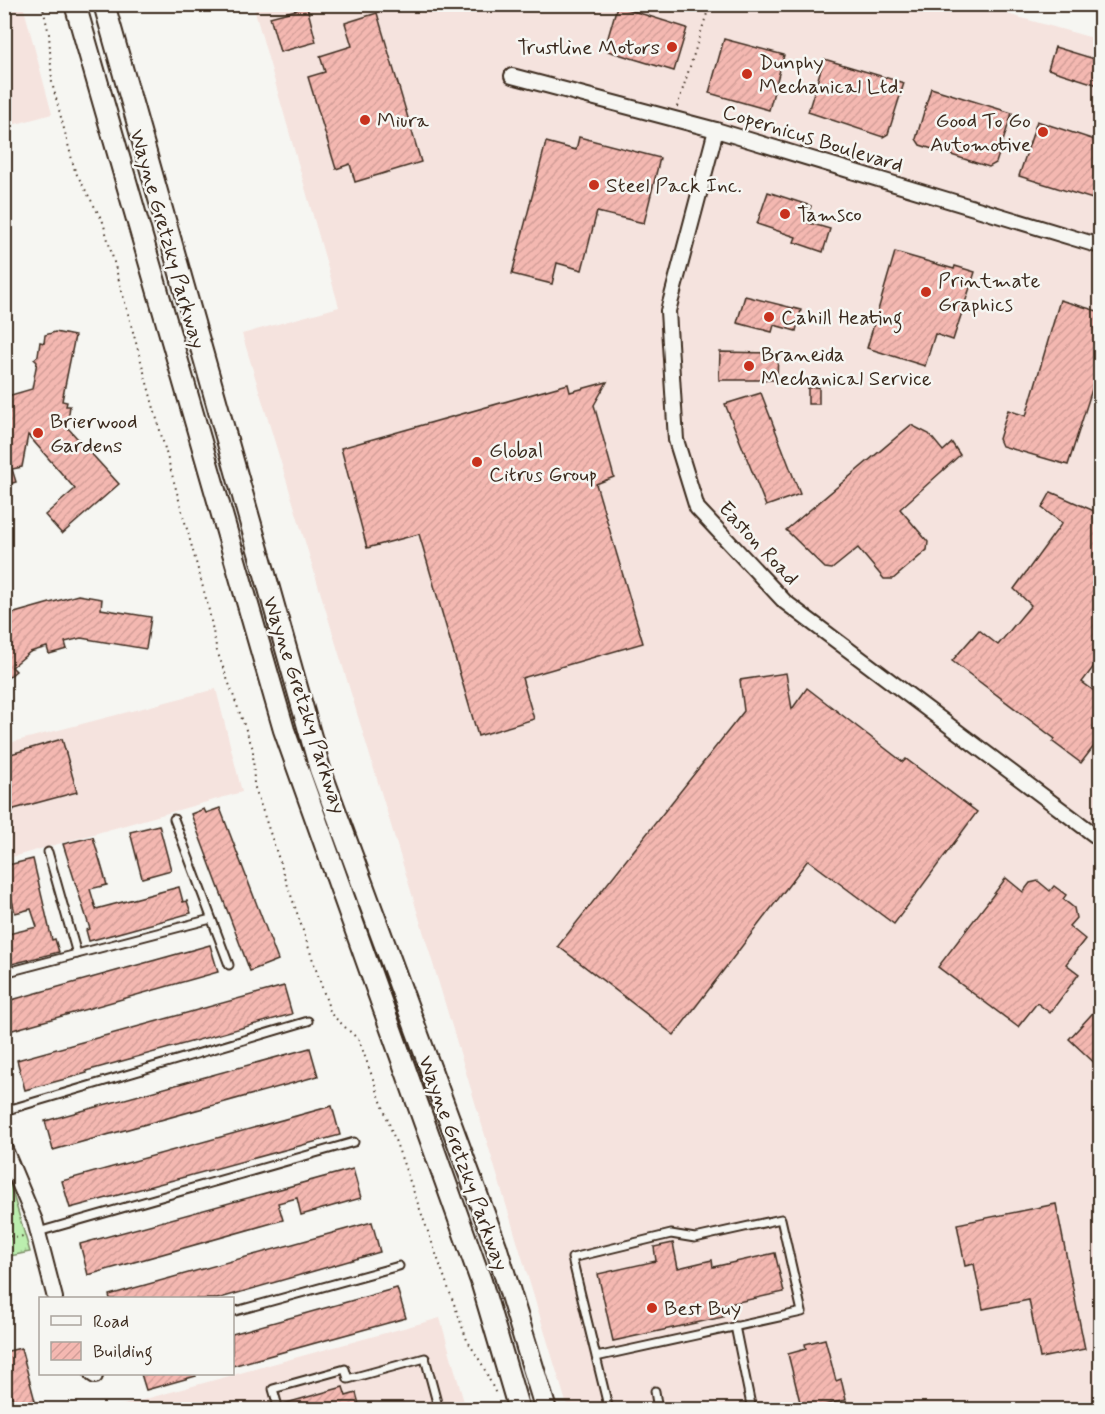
<svg xmlns="http://www.w3.org/2000/svg" width="1105" height="1414" viewBox="0 0 1105 1414" font-family="Mynerve,sans-serif">
  <style>
    .built { fill: #f5e3de }
    .park { fill: url(#park-tufts); stroke: #7b8c66; stroke-width: 1.5 }
    .building { fill: url(#building-hatch); stroke: #3b2a1e; stroke-width: 1.5 }
    .lines { fill: none; stroke-linecap: round; stroke-linejoin: round }
    .lane-casing { stroke: #3b2a1e; stroke-width: 11 }
    .street-casing { stroke: #3b2a1e; stroke-width: 18 }
    .secondary-casing { stroke: #3b2a1e; stroke-width: 24 }
    .path { stroke: #3b2a1e; stroke-width: 2; stroke-dasharray: 1.5 4.5; stroke-linecap: butt }
    .lane { stroke: #f6f6f2; stroke-width: 7 }
    .street { stroke: #f6f6f2; stroke-width: 14 }
    .secondary { stroke: #f6f6f2; stroke-width: 20 }
    .poi-dot { fill: #c8321e; stroke: #f6f6f2; stroke-width: 2 }
    .labels { text-anchor: middle; stroke-width: 5; stroke-linejoin: round; paint-order: stroke }
    .poi-label { font-size: 21px; fill: #3b2a1e; stroke: #f6f6f2; text-anchor: start }
    .street-label { font-size: 21px; fill: #3b2a1e; stroke: #f6f6f2 }
  </style>
  <defs>
    <pattern id="park-tufts" width="24" height="20" patternUnits="userSpaceOnUse" patternTransform="scale(1.5)"><rect width="24" height="20" fill="#bbeeae"/><path d="M3 7l-1-3M5 7V3M7 7l1-3M15 17l-1-3M17 17v-4M19 17l1-3" fill="none" stroke="#a2cc95"/></pattern>
    <pattern id="building-hatch" width="6" height="6" patternUnits="userSpaceOnUse" patternTransform="scale(1.5)"><rect width="6" height="6" fill="#f4b8b1"/><path d="M-1 1l2-2M0 6l6-6M5 7l2-2" fill="none" stroke="#d29e98"/></pattern>
  </defs>
  <rect width="100%" height="100%" fill="#f6f6f2"/>
  <filter id="ink" filterUnits="userSpaceOnUse"><feTurbulence type="fractalNoise" baseFrequency=".0167" numOctaves="2"/><feDisplacementMap in="SourceGraphic" scale="12" xChannelSelector="R" yChannelSelector="G"/><feConvolveMatrix kernelMatrix="1 2 1 2 8 2 1 2 1" color-interpolation-filters="sRGB"/></filter>
  <g filter="url(#ink)">
    <!-- built -->
    <g class="built">
      <path d="M5,4L23,5L52,114L5,127Z"/>
      <path d="M972,4L1100,40V1409H568L242,334L339,307L253,5Z"/>
      <path d="M216,689L242,792L5,859V744Z"/>
      <path d="M440,1318L466,1409L121,1410L120,1406Z"/>
    </g>
    <!-- park -->
    <path class="park" d="M4,1164L30,1252L5,1257H4Z"/>
    <!-- building -->
    <g class="building">
      <path d="M617,6L687,28L674,71L608,51L605,48Z"/>
      <path d="M307,7L316,42L280,52L270,17Z"/>
      <path d="M377,13L421,162L355,182L350,164L336,169L308,77L325,72L320,56L352,46L345,23Z"/>
      <path d="M724,39L784,55L769,110L709,93Z"/>
      <path d="M1055,47L1101,61V86L1048,69Z"/>
      <path d="M824,59L904,83L888,134L883,137L808,112Z"/>
      <path d="M931,88L1012,113L996,163L989,167L920,145L916,139Z"/>
      <path d="M1037,121L1101,142L1099,201L1019,176Z"/>
      <path d="M579,137L660,158L644,223L597,212L582,270L557,263L552,284L512,274L546,142L576,150Z"/>
      <path d="M768,192L811,206L806,222L830,229L823,252L794,242L796,237L757,224Z"/>
      <path d="M895,252L954,269L955,266L975,272L953,340L935,334L925,366L867,348Z"/>
      <path d="M745,296L801,310L796,331L774,325L772,332L737,323Z"/>
      <path d="M1060,300L1101,312V361L1068,465L1002,446L999,439L1008,410L1026,416Z"/>
      <path d="M55,332L75,336L62,401L67,402L66,406H70L67,427L119,484L62,534L45,515L75,489L28,435L22,467L12,469L16,482L6,485L4,479V397L32,389L37,362L34,359L38,356L40,342L44,343L45,335Z"/>
      <path d="M720,352L778,353L777,380H719Z"/>
      <path d="M607,382L594,405L614,477L596,484L643,643L522,678L534,719L478,736L419,534L367,548L341,448L568,384L570,392Z"/>
      <path d="M819,387V404H808V388Z"/>
      <path d="M761,393L800,494L766,506L725,404Z"/>
      <path d="M911,425L929,434L943,451L952,443L960,455L900,509L928,542L927,550L893,579H884L858,548L832,569L825,568L786,530Z"/>
      <path d="M1051,492L1101,514V657L1082,682L1101,696V737L1081,763L1053,742L1055,739L952,661L979,630L998,645L1031,605L1014,589L1062,523L1042,508Z"/>
      <path d="M78,595L102,599L101,609L151,617L146,649L81,638L65,642L67,649L49,654L47,647L30,652L12,667L16,671L4,681V619L11,614Z"/>
      <path d="M786,673L792,709L807,688L903,762L906,759L977,812L894,924L808,860L674,1035L558,946L744,711L740,680Z"/>
      <path d="M62,739L77,792L14,809L4,824V756Z"/>
      <path d="M220,808L278,960L250,971L191,814L204,809L206,813Z"/>
      <path d="M159,825L171,870L142,878L130,832Z"/>
      <path d="M93,837L107,885L90,889L96,909L179,887L183,902L187,901L191,913L89,941L86,930L90,929L63,844Z"/>
      <path d="M33,859L52,940L55,939L59,952L4,966V935L37,927L31,909L15,913L4,866Z"/>
      <path d="M1006,878L1023,892L1030,883L1038,881L1050,891L1054,886L1066,895L1063,899L1074,908L1076,918L1069,926L1085,939L1066,964L1079,974L1050,1013L1037,1003L1018,1027L938,967Z"/>
      <path d="M210,945L218,972L9,1031L4,1002Z"/>
      <path d="M284,986L292,1014L86,1071L87,1073L25,1090L17,1060Z"/>
      <path d="M1101,1004V1069L1069,1039Z"/>
      <path d="M310,1048L318,1076L53,1150L45,1121Z"/>
      <path d="M332,1106L340,1135L70,1208L62,1181Z"/>
      <path d="M353,1169L361,1198L301,1215L297,1198L278,1203L283,1220L88,1275L80,1244Z"/>
      <path d="M1056,1204L1085,1349L1040,1358L1029,1300L983,1309L974,1264L965,1266L957,1224Z"/>
      <path d="M372,1222L380,1252L314,1271L217,1299H110L109,1295Z"/>
      <path d="M673,1243L678,1268L712,1260L713,1267L775,1253L784,1292L720,1306L723,1317L613,1341L598,1274L656,1261L654,1247Z"/>
      <path d="M397,1288L406,1318L232,1366V1334Z"/>
      <path d="M825,1339L836,1381L841,1379L846,1400L802,1410L788,1354L806,1349L805,1344Z"/>
      <path d="M21,1348L35,1401L14,1406L7,1374L4,1375V1352Z"/>
      <path d="M141,1374H195L196,1376L146,1390Z"/>
      <path d="M343,1387L346,1396L356,1393L360,1408L285,1410L283,1404Z"/>
    </g>
    <g class="lines">
      <defs>
        <g id="lane">
          <path d="M174,819L229,965"/>
          <path d="M48,852L77,954"/>
          <path d="M4,973L211,919"/>
          <path d="M4,1111L308,1021"/>
          <path d="M38,1232L354,1142"/>
          <path d="M232,1312L399,1266"/>
          <path d="M735,1326L752,1410"/>
          <path d="M596,1357L802,1312L781,1219L695,1238L671,1234L572,1258L609,1410"/>
          <path d="M655,1391L658,1410"/>
          <path d="M279,1410L273,1389L345,1369L348,1379L425,1358L439,1410"/>
        </g>
        <g id="street">
          <path d="M512,76L716,130L1100,246"/>
          <path d="M716,130L668,311L676,440L697,508L785,602L1100,839"/>
          <path d="M4,1147L35,1221L55,1298"/>
          <path d="M92,1374L95,1376"/>
        </g>
        <g id="secondary">
          <path d="M75,4L284,730L481,1281L519,1410"/>
          <path d="M104,4L320,769L496,1246L546,1410"/>
        </g>
      </defs>
      <!-- lane casing -->
      <use href="#lane" class="lane-casing"/>
      <!-- street casing -->
      <use href="#street" class="street-casing"/>
      <!-- secondary casing -->
      <use href="#secondary" class="secondary-casing"/>
      <!-- path -->
      <g class="path">
        <path d="M42,4L49,34L52,83L75,171L103,222L208,606L217,651L253,749L254,785L331,1014L359,1040L467,1340L482,1364L497,1396"/>
        <path d="M677,107L710,4"/>
        <path d="M4,1234L15,1238L27,1235"/>
      </g>
      <!-- lane -->
      <use href="#lane" class="lane"/>
      <!-- street -->
      <use href="#street" class="street"/>
      <!-- secondary -->
      <use href="#secondary" class="secondary"/>
    </g>
  </g>
  <!-- markers -->
  <g class="poi-dot">
    <circle cx="672" cy="47" r="6"/>
    <circle cx="747" cy="74" r="6"/>
    <circle cx="365" cy="120" r="6"/>
    <circle cx="1043" cy="132" r="6"/>
    <circle cx="594" cy="185" r="6"/>
    <circle cx="785" cy="214" r="6"/>
    <circle cx="926" cy="292" r="6"/>
    <circle cx="769" cy="317" r="6"/>
    <circle cx="749" cy="366" r="6"/>
    <circle cx="38" cy="433" r="6"/>
    <circle cx="477" cy="462" r="6"/>
    <circle cx="652" cy="1308" r="6"/>
  </g>
  <g class="labels">
    <!-- poi labels -->
    <g class="poi-label">
      <text x="660" y="54" text-anchor="end">Trustline Motors</text>
      <text x="759" y="69">Dunphy<tspan x="759" dy="24">Mechanical Ltd.</tspan></text>
      <text x="377" y="127">Miura</text>
      <text x="1031" y="127" text-anchor="end">Good To Go<tspan x="1031" dy="24">Automotive</tspan></text>
      <text x="606" y="192">Steel Pack Inc.</text>
      <text x="797" y="221">Tamsco</text>
      <text x="938" y="287">Printmate<tspan x="938" dy="24">Graphics</tspan></text>
      <text x="781" y="324">Cahill Heating</text>
      <text x="761" y="361">Braneida<tspan x="761" dy="24">Mechanical Service</tspan></text>
      <text x="50" y="428">Brierwood<tspan x="50" dy="24">Gardens</tspan></text>
      <text x="489" y="457">Global<tspan x="489" dy="24">Citrus Group</tspan></text>
      <text x="664" y="1315">Best Buy</text>
    </g>
    <!-- street labels -->
    <g class="street-label">
      <text transform="translate(813 138) rotate(17)" y="7">Copernicus Boulevard</text>
      <text transform="translate(168 239) rotate(74)" y="7">Wayne Gretzky Parkway</text>
      <text transform="translate(759 543) rotate(47)" y="7">Easton Road</text>
      <text transform="translate(305 705) rotate(72)" y="7">Wayne Gretzky Parkway</text>
      <text transform="translate(464 1163) rotate(70)" y="7">Wayne Gretzky Parkway</text>
    </g>
  </g>
  <!-- margin -->
  <rect width="1105" height="1414" fill="none" stroke="#f6f6f2" stroke-width="24"/>
  <rect x="12" y="12" width="1081" height="1390" fill="none" stroke="#3b2a1e" stroke-width="2" filter="url(#ink)"/>
  <!-- legend -->
  <rect x="39" y="1297" width="195" height="78" fill="#f6f6f2" stroke="#aba49d" stroke-width="1.5"/>
  <rect x="51" y="1316" width="30" height="9" fill="#f6f6f2" stroke="#aba49d" stroke-width="1.5"/>
  <text x="93" y="1327" font-size="18" fill="#3b2a1e">Road</text>
  <rect x="51" y="1342" width="30" height="18" fill="url(#building-hatch)" stroke="#aba49d" stroke-width="1.5"/>
  <text x="93" y="1357" font-size="18" fill="#3b2a1e">Building</text>
</svg>
